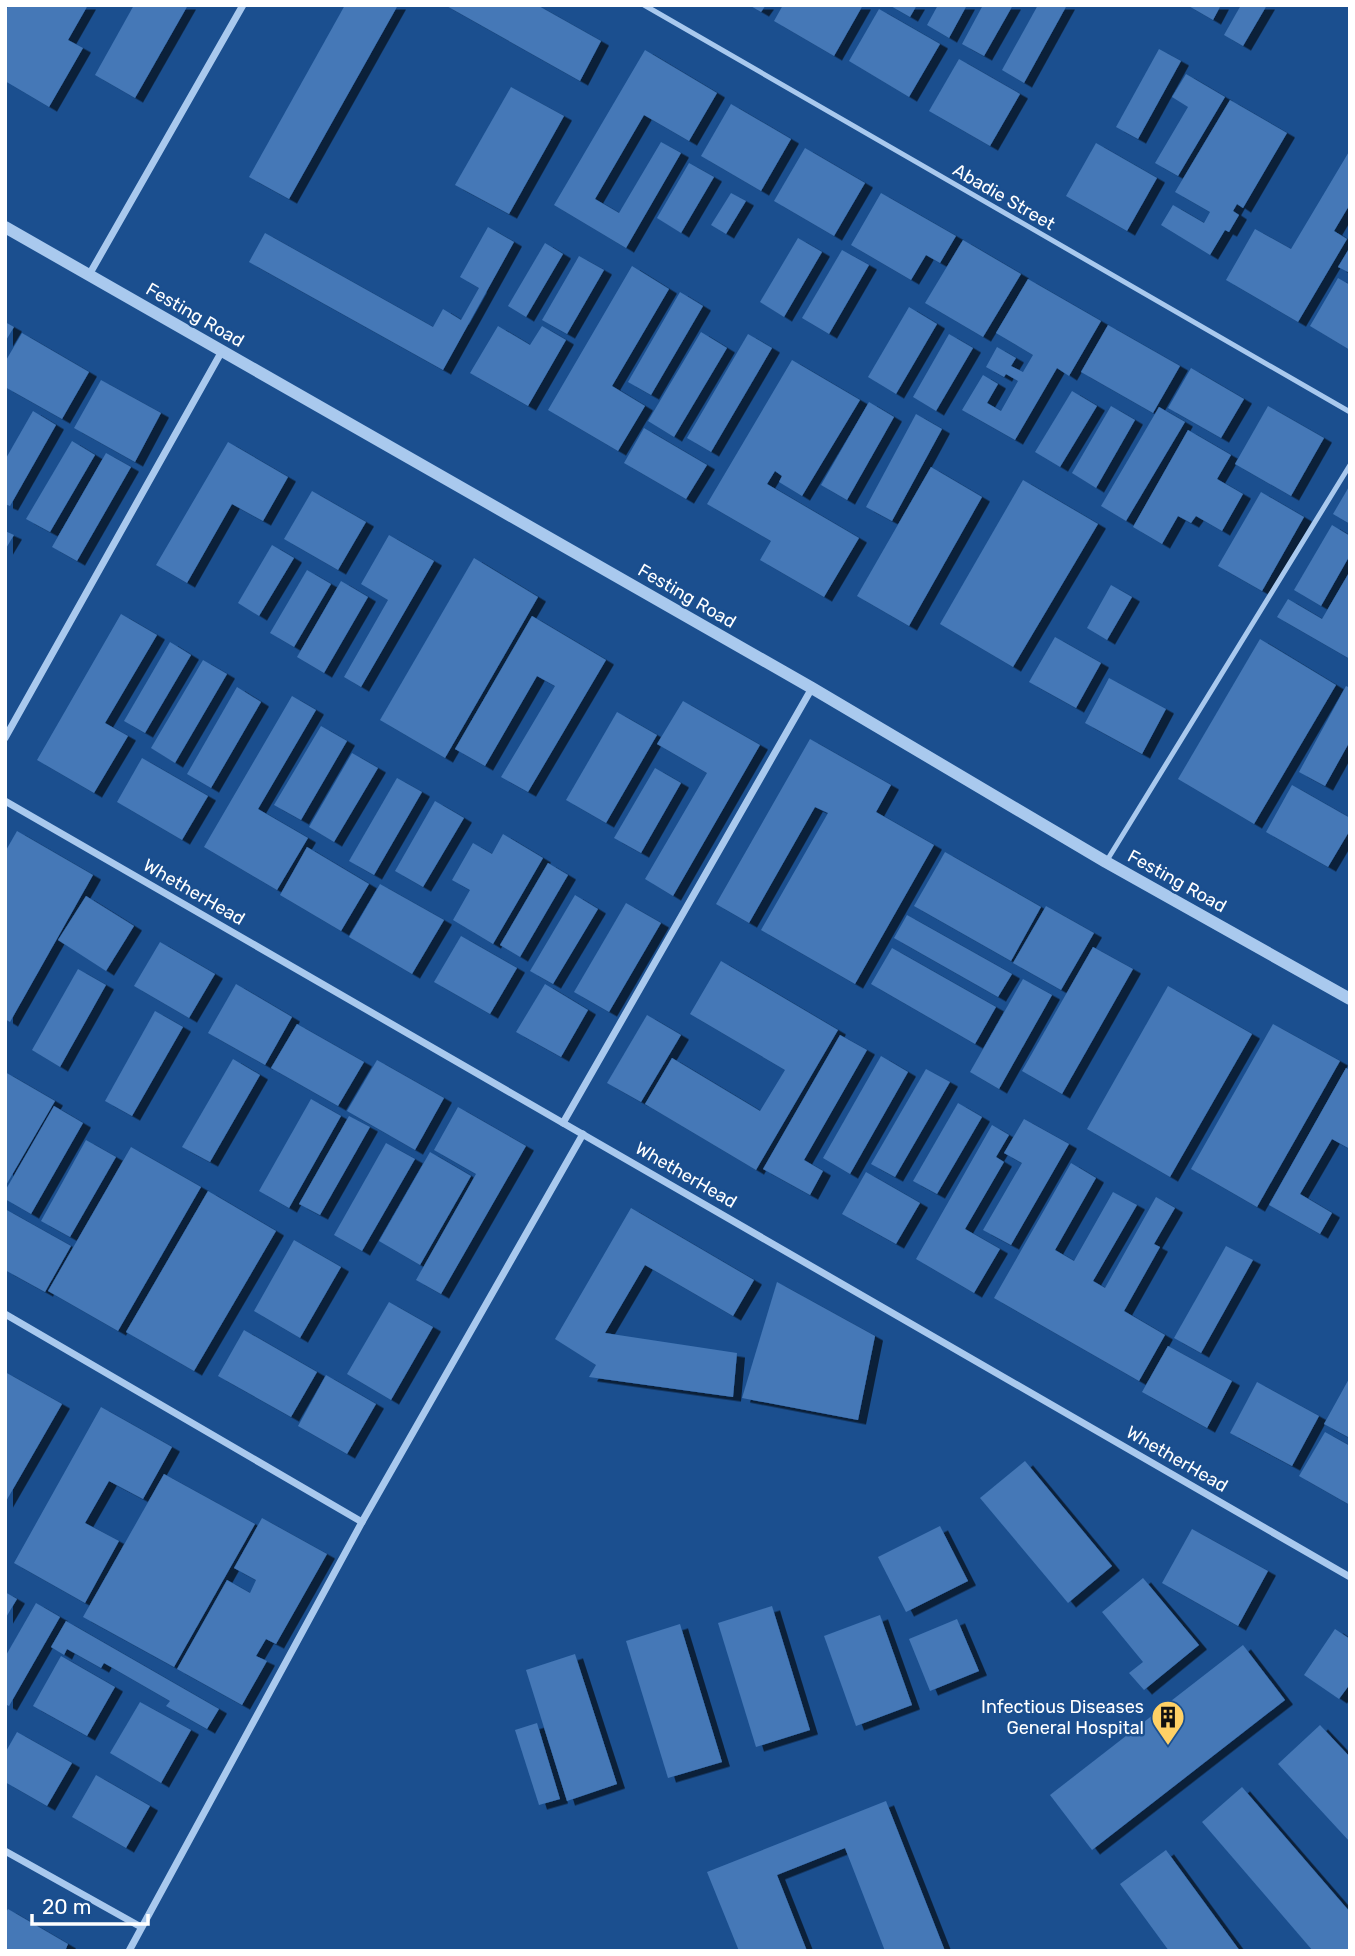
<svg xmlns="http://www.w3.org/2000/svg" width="1355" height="1956" viewBox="0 0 1355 1956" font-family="Rubik,sans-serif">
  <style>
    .building { fill: #4478b7; filter: url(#shadow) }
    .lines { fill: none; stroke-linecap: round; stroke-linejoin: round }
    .service { stroke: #a9c9ee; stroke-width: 5 }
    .minor { stroke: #a9c9ee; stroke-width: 7 }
    .tertiary { stroke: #a9c9ee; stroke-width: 12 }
    .labels { text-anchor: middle; stroke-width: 5; stroke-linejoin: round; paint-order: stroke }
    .street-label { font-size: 18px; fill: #fff; stroke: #1b4f8f }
    .poi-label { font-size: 18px; fill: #fff; stroke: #1b4f8f; text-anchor: end }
  </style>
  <defs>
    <filter id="shadow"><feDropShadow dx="8" dy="4.5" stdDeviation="0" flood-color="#0009"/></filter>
  </defs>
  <rect width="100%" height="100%" fill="#1b4f8f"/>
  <!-- building -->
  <g class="building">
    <path d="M9,5H88L68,40L83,48L49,107L5,81V11Z"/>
    <path d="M134,5H188L135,98L95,75Z"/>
    <path d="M345,5H398L289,199L249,177Z"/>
    <path d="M445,5H537L601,41L580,81Z"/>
    <path d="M749,5H766L761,12Z"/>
    <path d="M783,5H863L834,56L774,21Z"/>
    <path d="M889,5H917L910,17Z"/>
    <path d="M938,5H967L949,38L927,25Z"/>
    <path d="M983,5H1013L984,56L962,44Z"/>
    <path d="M1038,5H1067L1024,83L1002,70Z"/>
    <path d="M1187,5H1221L1213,20Z"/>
    <path d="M1241,5H1267L1243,46L1224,35Z"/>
    <path d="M879,9L940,44L909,97L849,61Z"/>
    <path d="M1159,49L1181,61L1138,139L1116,127Z"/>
    <path d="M645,50L717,93L689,141L644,115L595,199L619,213L661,142L681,153L626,248L554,205Z"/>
    <path d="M959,59L1020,94L990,146L929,111Z"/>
    <path d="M1186,74L1225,97L1178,176L1155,163L1188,107L1172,97Z"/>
    <path d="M511,87L564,116L509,214L455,185Z"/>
    <path d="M1230,100L1287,133L1243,208L1237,204L1233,211L1239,215L1229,232L1225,230L1210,255L1161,225L1173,205L1204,223L1210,212L1175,192Z"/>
    <path d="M731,104L791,139L761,191L701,156Z"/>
    <path d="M1096,143L1157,178L1127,231L1066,196Z"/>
    <path d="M805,148L865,183L834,236L774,201Z"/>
    <path d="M1350,150V204L1334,231L1347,239L1298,322L1226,280L1255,229L1291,249Z"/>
    <path d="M689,163L714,177L681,233L657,218Z"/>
    <path d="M731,193L746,201L726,234L711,225Z"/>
    <path d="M881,193L956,236L940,263L926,255L911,280L851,245Z"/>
    <path d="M488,227L514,242L443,370L249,262L265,233L433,327L443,309L461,320L479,288L460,277Z"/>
    <path d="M798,238L822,252L784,317L760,302Z"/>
    <path d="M963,240L1021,274L983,337L925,303Z"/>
    <path d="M545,243L563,254L526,317L508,306Z"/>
    <path d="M1350,247V273L1338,267Z"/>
    <path d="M842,250L869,265L829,334L802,318Z"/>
    <path d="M579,256L604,270L567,334L542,320Z"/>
    <path d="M632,266L669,289L612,386L645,406L618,451L548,410Z"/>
    <path d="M1338,278L1350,285V350L1310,326Z"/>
    <path d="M1028,279L1101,321L1069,376L1057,368L1015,440L962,410L983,375L998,384L987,403L1001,411L1018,381L1006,374L1004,377L986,367L997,347L1016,358L1011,366L1023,372L1033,355L996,333Z"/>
    <path d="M680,292L703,306L651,395L628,382Z"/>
    <path d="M909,307L937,324L896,394L868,377Z"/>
    <path d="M5,322L14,327L5,342Z"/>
    <path d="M1108,325L1180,366L1153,413L1081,372Z"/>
    <path d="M498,326L530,345L542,326L566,340L528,406L470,373Z"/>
    <path d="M701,332L727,348L674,437L648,421Z"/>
    <path d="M22,333L89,372L62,419L5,387V362Z"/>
    <path d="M748,334L772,348L711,452L687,438Z"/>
    <path d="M949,334L973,348L936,411L913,397Z"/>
    <path d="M792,360L860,400L802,496L779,482L782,476L775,471L767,484L859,538L824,597L760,560L771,541L707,504Z"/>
    <path d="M1191,368L1244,399L1221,438L1168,408Z"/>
    <path d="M101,380L161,413L135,462L74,428Z"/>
    <path d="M1072,391L1097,406L1060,467L1035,452Z"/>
    <path d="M869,402L894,417L847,500L821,485Z"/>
    <path d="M1111,406L1135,420L1096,488L1072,473Z"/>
    <path d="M1268,406L1324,438L1291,496L1235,464Z"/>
    <path d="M1159,407L1185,422L1126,521L1101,506Z"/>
    <path d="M33,411L56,425L10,506L5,504V460Z"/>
    <path d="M916,414L942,429L892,521L866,507Z"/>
    <path d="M644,428L707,465L686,499L624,463Z"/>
    <path d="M1188,430L1231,455L1217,479L1243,494L1222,531L1196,516L1191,523L1178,516L1162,544L1133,527Z"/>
    <path d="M72,441L95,455L50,532L26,519Z"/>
    <path d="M228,442L288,477L263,521L232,504L187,583L156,565Z"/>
    <path d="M106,453L131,467L77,561L52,547Z"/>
    <path d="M931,467L982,497L909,626L857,596Z"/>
    <path d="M1023,480L1098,524L1013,667L940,624Z"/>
    <path d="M1350,485V524L1333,514Z"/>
    <path d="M312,491L366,522L338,570L284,539Z"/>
    <path d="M1261,492L1304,517L1262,591L1218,566Z"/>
    <path d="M1332,525L1350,536V555L1321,606L1294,590Z"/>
    <path d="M5,531L14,535L5,550Z"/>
    <path d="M389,535L434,561L361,687L344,677L388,600L361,584Z"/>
    <path d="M272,545L294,558L259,616L238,603Z"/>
    <path d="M474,558L538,597L445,758L380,720Z"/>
    <path d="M307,570L331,584L294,647L270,633Z"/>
    <path d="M1350,571V659L1277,617L1288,599L1322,619Z"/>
    <path d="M341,581L368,597L324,673L297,657Z"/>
    <path d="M1111,585L1132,597L1107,640L1087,628Z"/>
    <path d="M121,614L157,635L105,723L128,736L94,793L37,760Z"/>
    <path d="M532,616L606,660L528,792L501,777L555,686L537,676L485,766L455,749Z"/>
    <path d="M1055,637L1101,663L1076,708L1029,682Z"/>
    <path d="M1260,639L1336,685L1254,824L1178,779Z"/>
    <path d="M170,642L191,655L145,733L124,721Z"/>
    <path d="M203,660L227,674L175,763L151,748Z"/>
    <path d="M1109,678L1166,709L1142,754L1085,723Z"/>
    <path d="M1346,686L1350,688V741L1325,786L1299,772Z"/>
    <path d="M237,687L261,702L211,788L187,774Z"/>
    <path d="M292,696L316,710L258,809L308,838L277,890L204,847Z"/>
    <path d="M683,701L760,745L673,896L645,879L707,773L657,744Z"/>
    <path d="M617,712L657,735L606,823L566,800Z"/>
    <path d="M321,726L347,741L301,820L274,805Z"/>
    <path d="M810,739L891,785L876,812L934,845L855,984L761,930L828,813L815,807L749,923L716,904Z"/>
    <path d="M352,753L378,768L334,842L309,827Z"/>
    <path d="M142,758L208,796L182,840L117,802Z"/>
    <path d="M655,768L681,783L641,853L614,838Z"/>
    <path d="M397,778L422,792L374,875L349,861Z"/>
    <path d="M1292,785L1350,818V830L1328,867L1266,832Z"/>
    <path d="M435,801L464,818L423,887L395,871Z"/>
    <path d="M17,831L93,875L10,1022L5,1019V852Z"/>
    <path d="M503,834L543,858L493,944L453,920L470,890L452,880L473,843L492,854Z"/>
    <path d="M307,847L369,884L341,931L280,895Z"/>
    <path d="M945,852L1041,907L1011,961L914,906Z"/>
    <path d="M548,863L568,875L520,957L500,945Z"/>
    <path d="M380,884L444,920L412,974L349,937Z"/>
    <path d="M575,895L598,909L553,984L530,971Z"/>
    <path d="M86,896L134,926L106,971L58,940Z"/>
    <path d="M626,903L661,923L609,1012L574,992Z"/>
    <path d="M1046,906L1094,933L1061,990L1013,963Z"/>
    <path d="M907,915L1012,974L998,997L894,938Z"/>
    <path d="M461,936L517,968L490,1014L434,982Z"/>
    <path d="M160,942L215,974L189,1018L134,986Z"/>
    <path d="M1093,947L1133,969L1062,1094L1022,1071Z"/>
    <path d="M892,948L996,1007L975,1044L871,984Z"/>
    <path d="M721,961L838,1030L756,1170L645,1104L672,1058L760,1111L785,1070L690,1014Z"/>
    <path d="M78,969L106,985L60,1067L32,1050Z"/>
    <path d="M1023,979L1052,995L999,1089L970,1072Z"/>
    <path d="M236,984L292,1017L265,1065L208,1033Z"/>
    <path d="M545,984L588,1010L561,1057L516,1032Z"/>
    <path d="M1168,986L1252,1034L1170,1177L1087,1129Z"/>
    <path d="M155,1011L183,1027L132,1116L105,1101Z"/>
    <path d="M647,1015L681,1035L641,1102L607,1083Z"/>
    <path d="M297,1024L364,1062L338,1106L271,1068Z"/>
    <path d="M1273,1024L1340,1061L1257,1207L1191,1169Z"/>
    <path d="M840,1035L867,1050L804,1160L823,1171L810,1195L763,1169Z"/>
    <path d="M881,1056L908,1072L850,1174L823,1158Z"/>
    <path d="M233,1059L260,1075L210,1162L182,1147Z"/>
    <path d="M377,1060L444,1098L415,1150L347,1111Z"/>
    <path d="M1346,1068L1350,1070V1149L1332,1139L1300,1194L1332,1213L1320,1234L1269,1205Z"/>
    <path d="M926,1069L950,1082L895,1177L871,1164Z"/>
    <path d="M5,1072L55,1101L5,1187Z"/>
    <path d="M311,1099L341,1116L289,1208L259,1191Z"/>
    <path d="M958,1103L982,1117L937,1194L913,1181Z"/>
    <path d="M54,1106L83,1123L31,1214L5,1199V1191Z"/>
    <path d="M458,1107L526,1146L441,1294L416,1280L476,1174L434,1150Z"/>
    <path d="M349,1116L370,1127L320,1215L299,1204Z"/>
    <path d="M1024,1119L1069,1144L1011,1245L983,1230L1022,1163L1004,1153Z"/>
    <path d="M992,1125L1009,1135L996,1157L1004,1162L965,1229L1000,1249L974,1293L916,1259Z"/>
    <path d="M86,1140L116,1157L70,1237L41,1221Z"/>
    <path d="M386,1143L415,1159L362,1251L334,1235Z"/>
    <path d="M131,1147L201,1187L118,1331L48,1291Z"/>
    <path d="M430,1152L471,1176L420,1265L379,1241Z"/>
    <path d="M1071,1163L1096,1178L1055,1250L1074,1261L1113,1192L1137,1205L1093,1281L1105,1288L1156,1197L1175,1208L1154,1244L1160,1247L1124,1311L1165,1335L1139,1381L994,1298Z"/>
    <path d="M866,1172L920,1203L896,1244L842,1214Z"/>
    <path d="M208,1191L276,1231L194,1371L126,1332Z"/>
    <path d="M631,1208L754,1280L733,1316L645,1265L605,1333L737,1353L733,1397L589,1377L596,1365L555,1339Z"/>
    <path d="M5,1209L71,1246L45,1292L5,1270Z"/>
    <path d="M294,1240L341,1267L300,1338L254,1311Z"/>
    <path d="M1226,1246L1253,1260L1201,1353L1174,1338Z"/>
    <path d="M777,1282L875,1336L858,1420L742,1398Z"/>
    <path d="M389,1302L433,1327L391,1400L347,1374Z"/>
    <path d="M244,1330L317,1372L291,1417L218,1376Z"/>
    <path d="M1168,1346L1232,1381L1207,1428L1142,1392Z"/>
    <path d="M5,1372L62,1404L5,1503Z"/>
    <path d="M326,1375L376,1404L347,1454L298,1426Z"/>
    <path d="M1350,1377V1438L1324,1424Z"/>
    <path d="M1257,1382L1319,1416L1292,1466L1230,1433Z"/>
    <path d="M101,1407L172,1447L143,1499L109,1481L85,1523L119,1541L85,1603L14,1563Z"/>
    <path d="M1325,1432L1350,1446V1505L1299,1476Z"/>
    <path d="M1025,1461L1112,1566L1068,1603L980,1498Z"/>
    <path d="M164,1474L255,1524L174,1667L83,1617Z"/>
    <path d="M262,1518L327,1554L276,1644L266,1639L256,1656L267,1661L242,1705L177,1669L227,1580L250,1593L256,1580L234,1568Z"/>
    <path d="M940,1526L968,1581L906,1612L878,1557Z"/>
    <path d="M1192,1529L1268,1571L1238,1626L1162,1583Z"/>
    <path d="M1143,1578L1199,1645L1144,1690L1129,1673L1143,1662L1102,1612Z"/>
    <path d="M5,1592L17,1599L5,1619Z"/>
    <path d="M36,1603L60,1617L9,1706L5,1704V1657Z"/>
    <path d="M772,1606L810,1730L756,1747L718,1623Z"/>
    <path d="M880,1615L912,1705L856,1726L824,1636Z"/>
    <path d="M957,1619L979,1671L930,1691L909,1639Z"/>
    <path d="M66,1621L219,1709L207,1729L166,1706L170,1701L104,1663L101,1668L67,1649L64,1655L51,1647Z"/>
    <path d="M680,1624L722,1762L668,1778L626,1641Z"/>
    <path d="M1335,1629L1350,1639V1684L1339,1699L1304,1675Z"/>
    <path d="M1243,1645L1285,1700L1092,1850L1050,1795Z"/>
    <path d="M575,1654L617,1784L567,1801L526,1670Z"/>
    <path d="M61,1656L115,1687L87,1736L33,1706Z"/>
    <path d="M140,1702L191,1730L161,1783L110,1753Z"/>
    <path d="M537,1723L560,1799L539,1805L515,1730Z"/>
    <path d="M1320,1725L1350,1757V1842L1278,1764Z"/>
    <path d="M17,1732L72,1763L47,1806L5,1782V1753Z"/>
    <path d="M96,1775L150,1806L126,1848L72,1817Z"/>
    <path d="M1242,1787L1350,1912V1951H1313L1202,1822Z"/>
    <path d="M886,1801L945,1951H885L845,1848L777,1875L807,1951H739L707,1872Z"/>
    <path d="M1166,1850L1240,1951H1169L1120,1884Z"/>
    <path d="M8,1909L68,1944L65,1951H5V1914Z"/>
  </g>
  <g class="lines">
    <!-- service -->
    <g class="service">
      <path d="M644,5L1350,412"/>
      <path d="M1106,862L1350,465"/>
    </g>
    <!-- minor -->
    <g class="minor">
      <path d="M89,275L243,5"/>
      <path d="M5,738L222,351"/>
      <path d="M5,801L1350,1577"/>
      <path d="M563,1123L812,688"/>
      <path d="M5,1314L362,1522"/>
      <path d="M5,1851L141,1927"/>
      <path d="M129,1951L362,1522L583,1134"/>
    </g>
    <!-- tertiary -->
    <path class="tertiary" d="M5,227L812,688L1106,862L1350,999"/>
  </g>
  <!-- icons -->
  <defs>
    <symbol id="building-pin" viewBox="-11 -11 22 30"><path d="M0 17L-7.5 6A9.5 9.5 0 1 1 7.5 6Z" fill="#ffd166" stroke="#1b4f8f"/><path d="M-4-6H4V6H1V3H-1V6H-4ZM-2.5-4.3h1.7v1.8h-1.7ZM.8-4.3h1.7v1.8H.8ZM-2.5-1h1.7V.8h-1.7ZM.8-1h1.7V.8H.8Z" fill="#111"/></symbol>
  </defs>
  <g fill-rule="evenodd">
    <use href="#building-pin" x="1149" y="1698" width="38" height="52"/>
  </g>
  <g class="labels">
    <!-- street labels -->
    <g class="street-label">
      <text transform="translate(1004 197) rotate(30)" y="6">Abadie Street</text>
      <text transform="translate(195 315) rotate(30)" y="6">Festing Road</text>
      <text transform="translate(687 596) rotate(30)" y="6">Festing Road</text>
      <text transform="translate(1177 881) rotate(29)" y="6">Festing Road</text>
      <text transform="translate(194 892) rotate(30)" y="6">WhetherHead</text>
      <text transform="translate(686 1175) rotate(30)" y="6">WhetherHead</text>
      <text transform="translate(1177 1459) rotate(30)" y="6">WhetherHead</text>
    </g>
    <!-- poi labels -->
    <g class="poi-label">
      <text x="1144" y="1713">Infectious Diseases<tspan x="1144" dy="21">General Hospital</tspan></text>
    </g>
  </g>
  <!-- border -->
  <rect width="1355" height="1956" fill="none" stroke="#ffffff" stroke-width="14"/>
  <!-- scale -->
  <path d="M32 1914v10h116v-10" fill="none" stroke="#ffffff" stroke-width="3.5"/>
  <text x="42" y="1914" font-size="21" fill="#ffffff" stroke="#1b4f8f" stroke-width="5" paint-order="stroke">20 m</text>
</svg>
